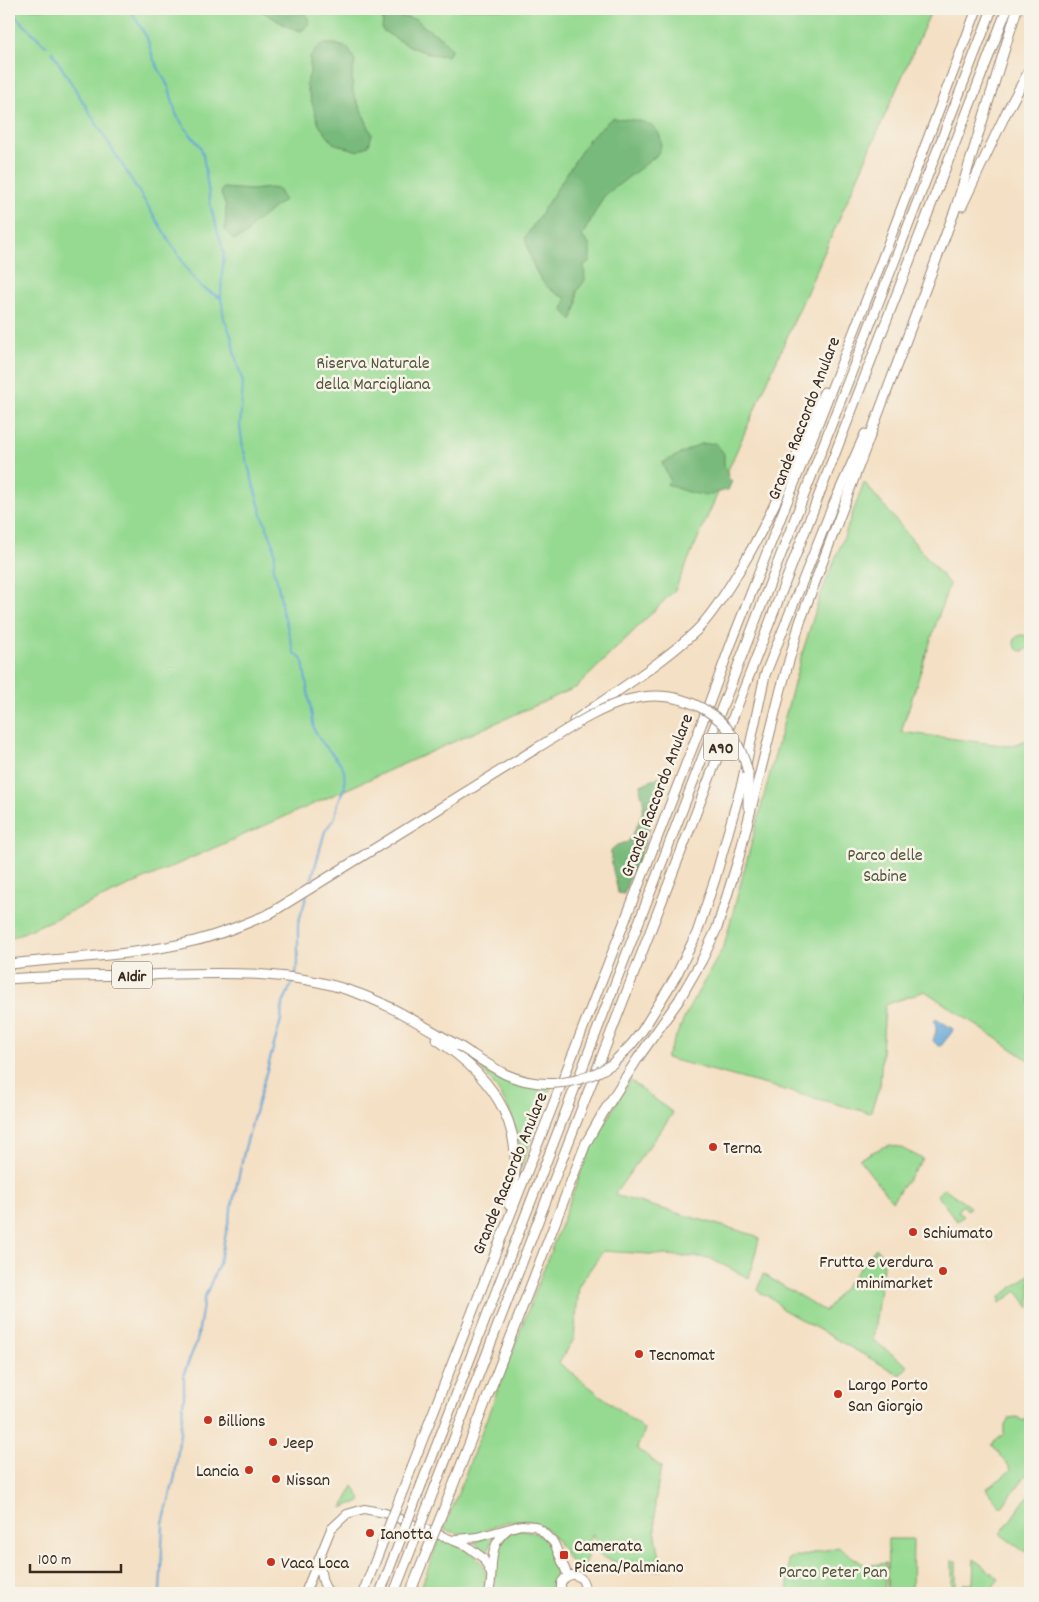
<svg xmlns="http://www.w3.org/2000/svg" width="1039" height="1602" viewBox="0 0 1039 1602" font-family="Dekko,sans-serif">
  <style>
    .green { fill: #96da92; stroke: #688258 }
    .forest { fill: #78ba7c; stroke: #5a724d }
    .water { fill: #62a5d7; stroke: #4e687a }
    .lines { fill: none; stroke-linecap: round; stroke-linejoin: round }
    .stream { stroke: #62a5d7; stroke-width: 2 }
    .primary-casing { stroke: #988571; stroke-width: 10 }
    .motorway-casing { stroke: #988571; stroke-width: 11 }
    .primary { stroke: #fff; stroke-width: 8 }
    .motorway { stroke: #fff; stroke-width: 9 }
    .motorway-bridge-casing { stroke: #988571; stroke-width: 11; stroke-linecap: butt }
    .motorway-bridge { stroke: #fff; stroke-width: 9 }
    .poi-dot { fill: #c8321e; stroke: #f7f3e8; stroke-width: 2 }
    .labels { text-anchor: middle; stroke-width: 5; stroke-linejoin: round; paint-order: stroke }
    .shield { fill: #f7f3e8; stroke: #73665b; stroke-width: 1 }
    .shield-label { font-size: 16px; font-weight: bold; fill: #3b2a1e }
    .park-label { font-size: 18px; fill: #52563b; stroke: #f7f3e8 }
    .street-label { font-size: 18px; fill: #3b2a1e; stroke: #f7f3e8 }
    .poi-label { font-size: 18px; fill: #3b2a1e; stroke: #f7f3e8; text-anchor: start }
  </style>
  <rect width="100%" height="100%" fill="#f7f3e8"/>
  <filter id="ink" filterUnits="userSpaceOnUse"><feTurbulence type="fractalNoise" baseFrequency=".02" numOctaves="2"/><feDisplacementMap in="SourceGraphic" scale="10" xChannelSelector="R" yChannelSelector="G"/><feConvolveMatrix kernelMatrix="1 2 1 2 8 2 1 2 1" color-interpolation-filters="sRGB"/></filter>
  <filter id="wash" filterUnits="userSpaceOnUse"><feTurbulence type="fractalNoise" baseFrequency=".0096" numOctaves="4" result="noise"/><feDisplacementMap in="SourceGraphic" scale="20" xChannelSelector="R" yChannelSelector="G"/><feGaussianBlur stdDeviation="1.12" result="paint"/><feColorMatrix in="noise" values="0 0 0 0 0 0 0 0 0 0 0 0 0 0 0 0 0 1.4 0 .05"/><feComposite in="paint" operator="in"/></filter>
  <g filter="url(#wash)">
    <rect width="100%" height="100%" fill="#f4e0c4"/>
    <!-- green -->
    <g class="green">
      <path d="M9,9H932L675,590L577,687L9,939Z"/>
      <path d="M864,482L949,584L901,732L1010,746L1030,739V1061L925,991L885,1005L880,1086L870,1113L666,1058L688,1010L724,946L801,657L820,596L844,537Z"/>
      <circle cx="1022" cy="643" r="8"/>
      <path d="M469,1056L489,1069L551,1086L520,1169C522,1122 501,1088 469,1056Z"/>
      <path d="M630,1080L673,1113L614,1195L754,1235L759,1239L749,1278L709,1258L603,1251L579,1285L574,1339L559,1363L645,1430L637,1448L661,1467L655,1502V1530L662,1570L638,1571L600,1556L592,1533L584,1570C562,1563 561,1532 536,1523C521,1518 506,1521 492,1527C486,1530 480,1533 474,1534C464,1536 454,1532 444,1530L581,1172L594,1142Z"/>
      <path d="M891,1145L899,1147L923,1159L892,1201L859,1159L883,1147Z"/>
      <path d="M944,1188L970,1207L968,1210L962,1205L958,1212L964,1216L957,1221L937,1195Z"/>
      <path d="M876,1248L884,1258L873,1340L908,1366L900,1375L782,1309C776,1302 772,1295 762,1295L758,1289L763,1274L825,1311Z"/>
      <path d="M1030,1274V1308L1017,1291L1000,1303V1297Z"/>
      <path d="M1030,1416L1029,1454L1030,1470L1001,1508L986,1489L1003,1477L1011,1469L992,1444L1004,1434V1426L1009,1418L1017,1417L1023,1421Z"/>
      <path d="M353,1486L361,1499L360,1502L351,1504L343,1508Z"/>
      <path d="M1030,1493V1545L1025,1552L1000,1534Z"/>
      <path d="M522,1530C547,1530 563,1562 553,1584C551,1587 548,1590 545,1593H493C499,1568 487,1535 522,1530Z"/>
      <path d="M494,1535L487,1553L474,1542Z"/>
      <path d="M439,1539C466,1549 496,1558 483,1593H419Z"/>
      <path d="M888,1539H913L912,1593H887Z"/>
      <path d="M838,1547L866,1566L886,1563L884,1593H788V1559Z"/>
      <path d="M974,1559L999,1579L992,1588L998,1593H963V1584H973Z"/>
      <rect x="952" y="1561" width="4" height="27"/>
      <path d="M316,1576L318,1586L324,1593H308Z"/>
    </g>
    <!-- forest -->
    <g class="forest">
      <path d="M257,9H305L309,23L302,31C284,28 273,16 257,9Z"/>
      <path d="M396,16L416,19L426,28L442,38L451,49L449,55C429,59 399,41 382,30L383,17Z"/>
      <path d="M321,44H335L348,48L355,61L352,77L353,92L372,134L369,145L358,151L333,143L319,125L306,84L310,73V57Z"/>
      <path d="M612,118C628,120 651,118 659,134C663,142 661,149 656,156L604,196L582,236L590,246V261L584,265L585,280L577,291V304L572,320L563,311L566,298C537,287 533,265 525,238L589,139Z"/>
      <path d="M223,188L252,190L269,188L278,189L284,200L252,225L247,234L234,240L225,230L226,206L221,194Z"/>
      <path d="M716,443L724,454V465L727,470L728,478L732,481L728,490C722,491 714,494 708,495C695,495 679,490 667,484L670,480L662,463L700,444Z"/>
      <path d="M665,774L666,784L660,796L639,859L630,875L624,894L618,893C616,879 610,865 611,850L617,845L628,842C634,832 646,812 643,800C642,794 639,792 641,785Z"/>
    </g>
    <!-- water -->
    <path class="water" d="M936,1018L953,1029L952,1032L941,1046H938L933,1041C935,1033 938,1029 934,1021Z"/>
    <g class="lines">
      <!-- stream -->
      <g class="stream">
        <path d="M130,9L147,38L153,58L169,88L176,114L185,128L200,146L203,155L211,208L224,253L222,275L221,298L224,318L232,338L234,352L243,383L240,427L243,448L262,515L273,543L275,555L273,571L276,576L281,600L282,612L285,618L294,653L300,657L303,662L314,729L320,740L341,764L344,771L345,786L338,803L335,817L325,831L310,885"/>
        <path d="M9,10L46,46"/>
        <path d="M52,52L190,274L201,287L221,298"/>
        <path d="M295,976L298,964V924L307,895"/>
        <path d="M160,1593L163,1524L175,1476L184,1397V1373L197,1341L204,1299L219,1264L245,1148L281,1020L282,1006L293,980"/>
      </g>
    </g>
  </g>
  <g filter="url(#ink)">
    <g class="lines">
      <defs>
        <g id="primary">
          <path d="M456,1539L478,1537L521,1525L535,1526L542,1531L554,1543L568,1576"/>
          <path d="M320,1560C321,1573 321,1584 330,1593"/>
          <path d="M305,1593L331,1529L347,1514L364,1509L385,1513L467,1546L483,1558L491,1574"/>
          <path d="M489,1593C495,1570 486,1547 507,1530"/>
          <path d="M561,1593V1583C570,1568 588,1576 584,1593"/>
        </g>
        <g id="motorway">
          <path d="M962,206L1006,113L1030,69"/>
          <path d="M574,721C615,692 660,665 696,631C711,616 723,597 734,579C771,521 796,455 824,392"/>
          <path d="M748,773V806"/>
          <path d="M9,964C70,957 134,956 194,941C220,935 245,924 269,914L537,748"/>
          <path d="M9,979C54,975 100,976 145,975C213,973 285,969 351,991C389,1003 424,1027 459,1046"/>
          <path d="M436,1039C497,1080 530,1130 509,1205"/>
          <path d="M612,1064L631,1045L642,1031L676,976L697,933L715,879L742,783L765,675L831,510L865,434"/>
          <path d="M408,1477L700,728L731,644L877,273L977,9"/>
          <path d="M422,1483L992,9"/>
          <path d="M436,1485L1007,9"/>
          <path d="M451,1491L586,1143L603,1113L638,1058L679,1000L702,960L717,928L739,857L781,689L800,622L955,210L1017,9"/>
        </g>
      </defs>
      <!-- primary casing -->
      <use href="#primary" class="primary-casing"/>
      <!-- motorway casing -->
      <use href="#motorway" class="motorway-casing"/>
      <!-- primary -->
      <use href="#primary" class="primary"/>
      <!-- motorway -->
      <use href="#motorway" class="motorway"/>
      <defs>
        <g id="motorway-bridge">
          <path d="M532,751C586,719 643,671 707,711C730,725 742,747 748,773"/>
          <path d="M459,1046C474,1055 489,1066 505,1074C540,1090 581,1085 612,1064"/>
          <path d="M363,1593L408,1477"/>
          <path d="M380,1593L422,1483"/>
          <path d="M394,1593L436,1485"/>
          <path d="M410,1593L451,1491"/>
        </g>
      </defs>
      <!-- motorway-bridge casing -->
      <use href="#motorway-bridge" class="motorway-bridge-casing"/>
      <!-- motorway-bridge -->
      <use href="#motorway-bridge" class="motorway-bridge"/>
    </g>
  </g>
  <!-- markers -->
  <g class="poi-dot">
    <circle cx="713" cy="1147" r="5"/>
    <circle cx="913" cy="1232" r="5"/>
    <circle cx="943" cy="1271" r="5"/>
    <circle cx="639" cy="1354" r="5"/>
    <circle cx="838" cy="1394" r="5"/>
    <circle cx="208" cy="1420" r="5"/>
    <circle cx="273" cy="1442" r="5"/>
    <circle cx="249" cy="1470" r="5"/>
    <circle cx="276" cy="1479" r="5"/>
    <circle cx="370" cy="1533" r="5"/>
    <rect x="559" y="1550" width="10" height="10" rx="2.5"/>
    <circle cx="271" cy="1562" r="5"/>
  </g>
  <g class="labels">
    <!-- shield labels -->
    <g class="shield">
      <rect x="703.5" y="733.5" width="35" height="27" rx="4"/>
      <rect x="112" y="961.5" width="40" height="27" rx="4"/>
    </g>
    <g class="shield-label">
      <text x="721" y="753">A90</text>
      <text x="132" y="981">A1dir</text>
    </g>
    <!-- park labels -->
    <g class="park-label">
      <text x="373" y="368">Riserva Naturale<tspan x="373" dy="21">della Marcigliana</tspan></text>
      <text x="885" y="860">Parco delle<tspan x="885" dy="21">Sabine</tspan></text>
      <text x="833" y="1577">Parco Peter Pan</text>
    </g>
    <!-- street labels -->
    <g class="street-label">
      <text transform="translate(803 418) rotate(-69)" y="6">Grande Raccordo Anulare</text>
      <text transform="translate(656 795) rotate(-69)" y="6">Grande Raccordo Anulare</text>
      <text transform="translate(509 1173) rotate(-68)" y="6">Grande Raccordo Anulare</text>
    </g>
    <!-- poi labels -->
    <g class="poi-label">
      <text x="723" y="1153">Terna</text>
      <text x="923" y="1238">Schiumato</text>
      <text x="933" y="1267" text-anchor="end">Frutta e verdura<tspan x="933" dy="21">minimarket</tspan></text>
      <text x="649" y="1360">Tecnomat</text>
      <text x="848" y="1390">Largo Porto<tspan x="848" dy="21">San Giorgio</tspan></text>
      <text x="218" y="1426">Billions</text>
      <text x="283" y="1448">Jeep</text>
      <text x="239" y="1476" text-anchor="end">Lancia</text>
      <text x="286" y="1485">Nissan</text>
      <text x="380" y="1539">Ianotta</text>
      <text x="574" y="1551">Camerata<tspan x="574" dy="21">Picena/Palmiano</tspan></text>
      <text x="281" y="1568">Vaca Loca</text>
    </g>
  </g>
  <!-- margin -->
  <rect width="1039" height="1602" fill="none" stroke="#f7f3e8" stroke-width="30"/>
  <!-- scale -->
  <path d="M30 1564v8h91v-8" fill="none" stroke="#3b2a1e" stroke-width="2.5"/>
  <text x="38" y="1564" font-size="15" fill="#3b2a1e" stroke="#f7f3e8" stroke-width="4" paint-order="stroke">100 m</text>
</svg>
